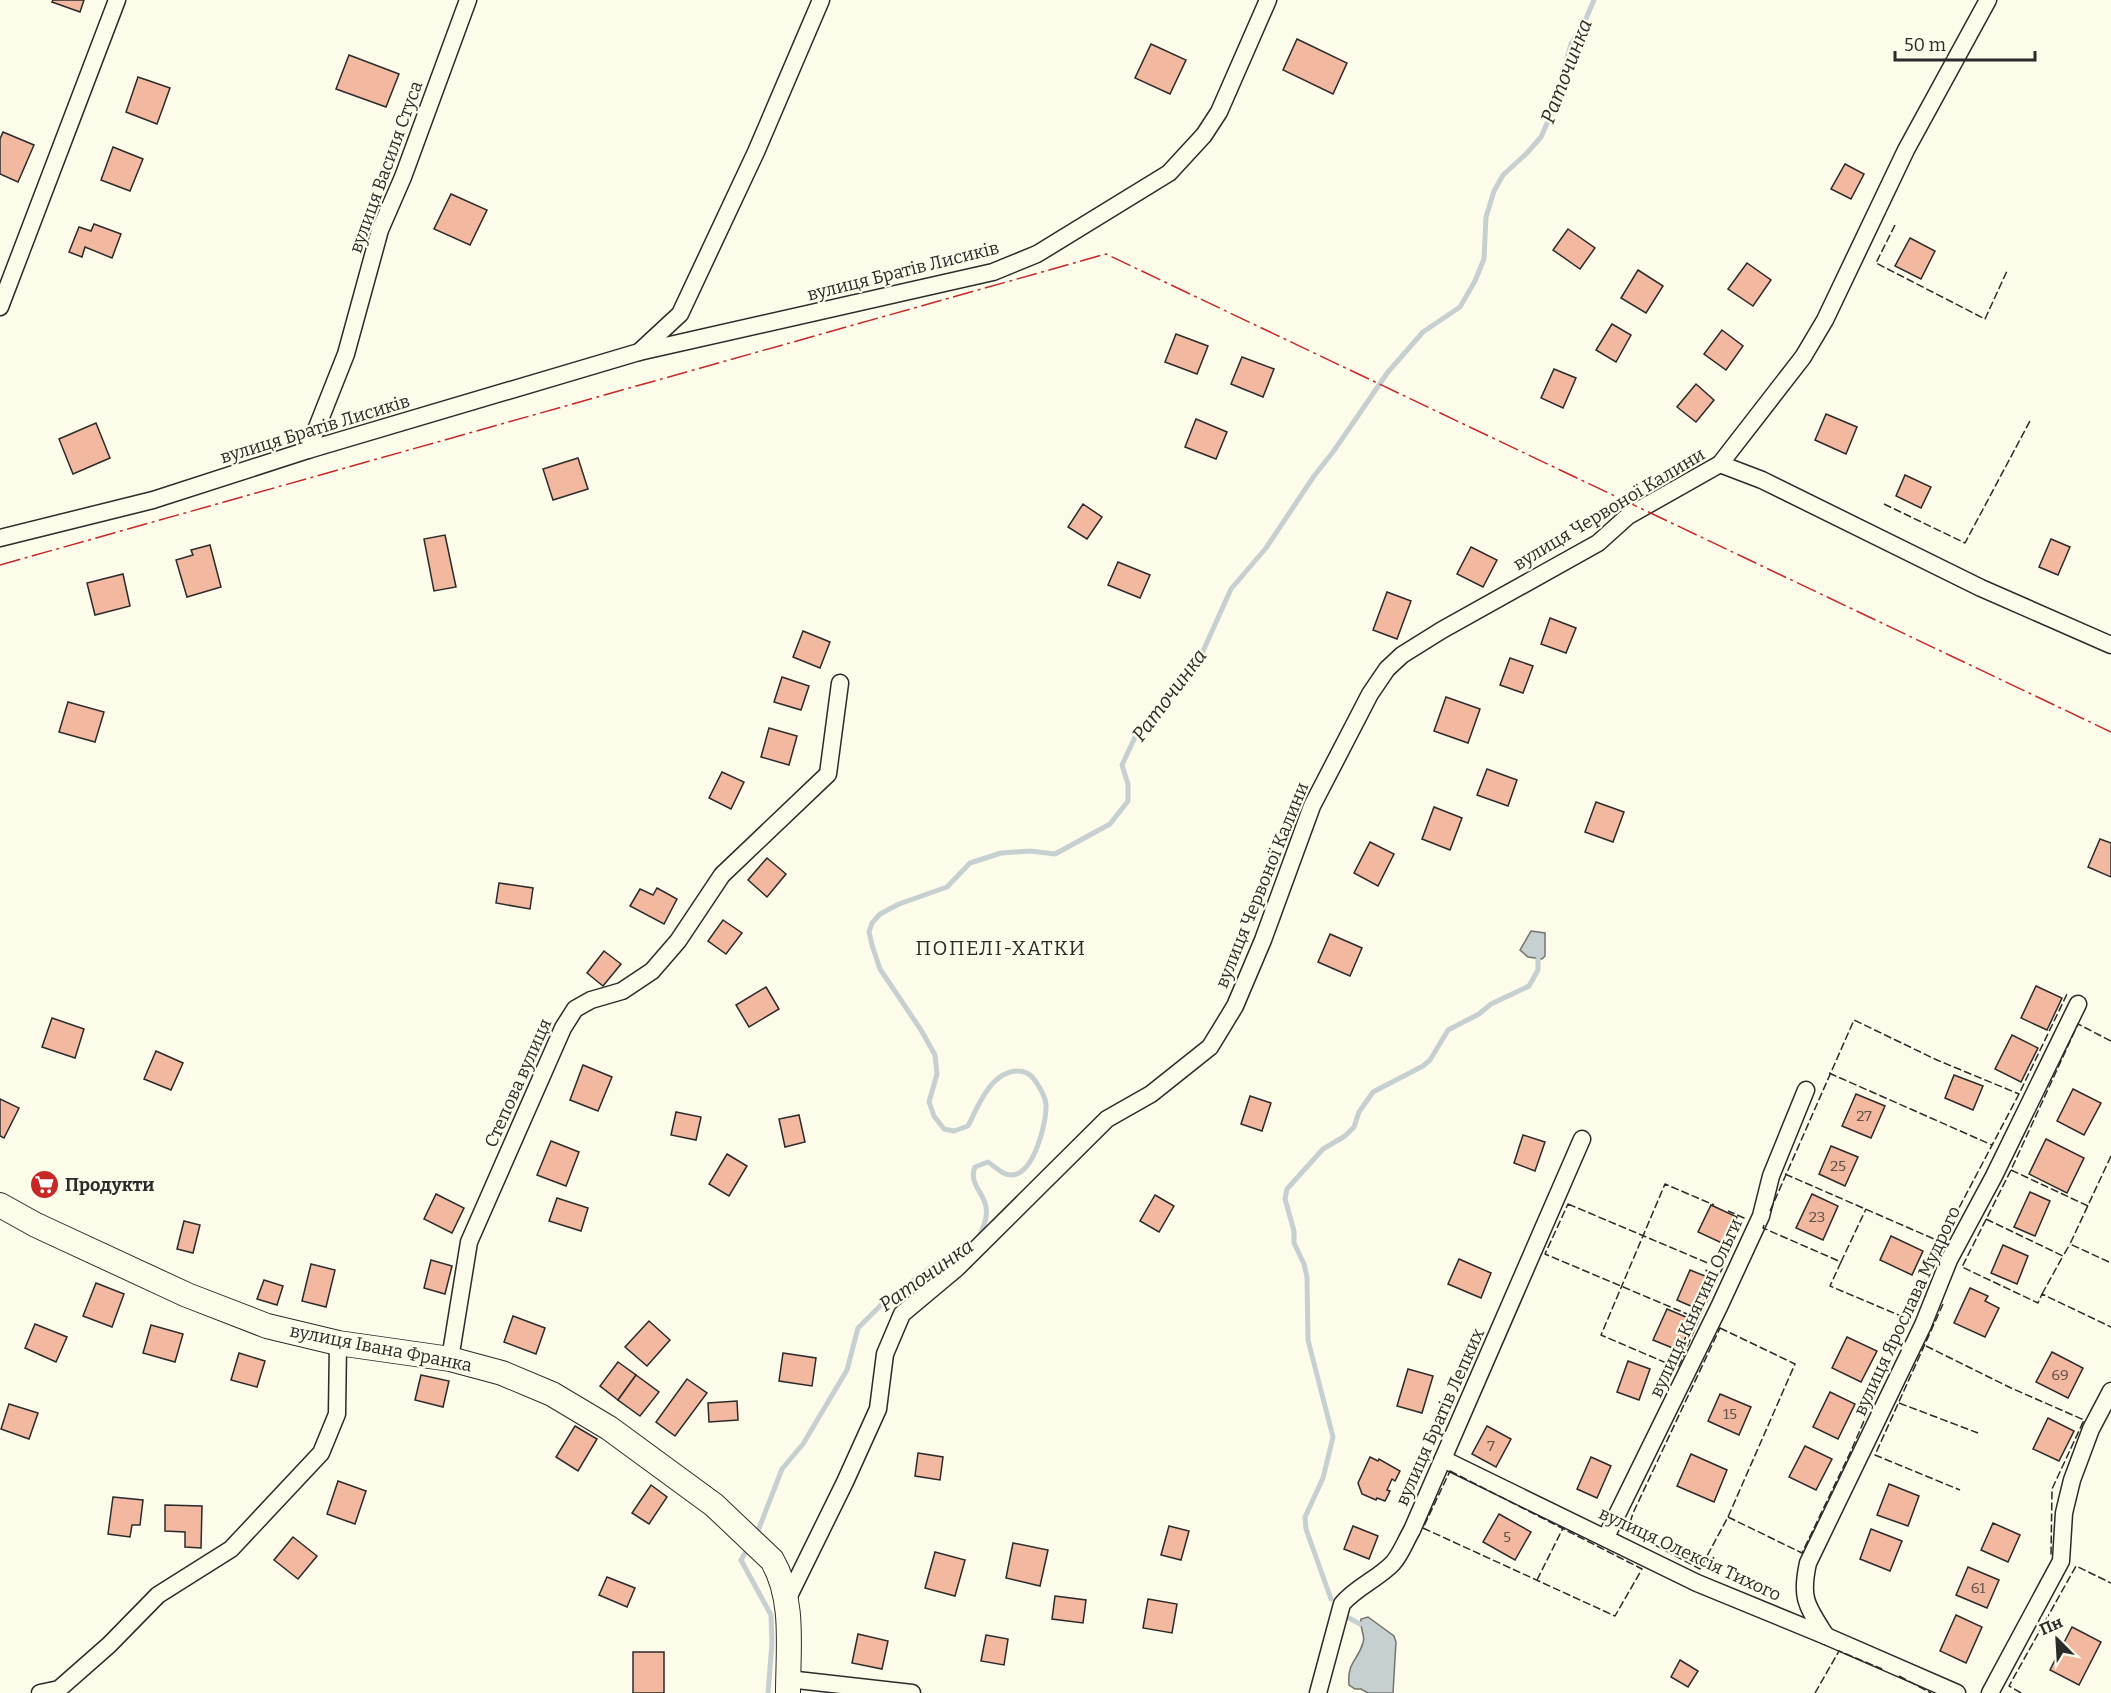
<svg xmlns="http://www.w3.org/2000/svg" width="2111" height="1693" viewBox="0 0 2111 1693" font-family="Bitter,serif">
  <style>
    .water { fill: #c7d0d0; stroke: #74746e; stroke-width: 1.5 }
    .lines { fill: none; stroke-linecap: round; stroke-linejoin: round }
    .stream { stroke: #c7d0d0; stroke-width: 5 }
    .building { fill: #f2b8a0; stroke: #2b2b2b; stroke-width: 1.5 }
    .street-casing { stroke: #2b2b2b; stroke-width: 19 }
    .secondary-casing { stroke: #2b2b2b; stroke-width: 26 }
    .street { stroke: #fdfbea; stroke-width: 16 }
    .secondary { stroke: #fdfbea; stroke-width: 24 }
    .fence { stroke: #2b2b2b; stroke-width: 1.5; stroke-dasharray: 8 3; stroke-linecap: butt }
    .power { stroke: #c62828; stroke-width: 1.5; stroke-dasharray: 21 4.5 3 4.5; stroke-linecap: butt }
    .labels { text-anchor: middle; stroke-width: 4.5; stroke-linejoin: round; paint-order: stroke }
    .number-label { font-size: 15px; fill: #5d4e48 }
    .street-label { font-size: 18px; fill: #2b2b2b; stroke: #fdfbea }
    .poi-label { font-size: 18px; font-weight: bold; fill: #2b2b2b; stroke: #fdfbea; text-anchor: start }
    .water-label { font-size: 20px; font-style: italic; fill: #2b2b2b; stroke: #fdfbea }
    .neighbourhood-label { font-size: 20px; letter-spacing: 1.5px; fill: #2b2b2b; stroke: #fdfbea }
  </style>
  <rect width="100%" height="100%" fill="#fdfbea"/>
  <!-- water -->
  <g class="water">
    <path d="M1531,931L1545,933V956L1542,959L1528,957L1520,950Z"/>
    <path d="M1368,1617L1394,1636L1396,1642L1393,1693H1368L1361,1689H1355L1349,1685C1347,1662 1357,1662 1363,1643C1366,1635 1359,1628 1361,1619Z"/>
  </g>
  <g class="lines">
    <!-- stream -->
    <g class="stream">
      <path d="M756,1536L782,1469L803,1444L847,1370L858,1328L883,1303L930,1268L977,1241C980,1234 985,1225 986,1217C990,1195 967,1186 975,1167L988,1162C996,1167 1002,1175 1012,1175C1034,1174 1047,1122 1046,1104C1045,1096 1039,1086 1034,1079C1030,1074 1025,1071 1018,1071C991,1071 978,1106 968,1126L954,1131L944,1129L934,1116L929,1102L937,1074L935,1055L921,1030L880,969L872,945L869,932L872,923L880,914L899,904L947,887L970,863L1001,853L1030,851L1055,854L1110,824L1128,801V784L1122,765L1136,735L1199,660L1231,589L1266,548L1314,476L1333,452L1388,372L1423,332L1460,307L1475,281L1484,259L1486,217L1494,191L1503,175L1527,153L1541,137L1553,110L1571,44L1585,21L1594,0"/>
      <path d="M749,1546L741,1560L771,1615L772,1643L768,1693"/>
      <path d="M1331,1599L1306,1529L1305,1517L1323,1478L1333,1437L1308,1340L1307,1277L1304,1264L1294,1243V1231L1285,1199L1287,1189L1323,1149L1345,1136L1354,1127L1359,1112L1373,1092L1423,1066L1430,1060L1448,1030L1479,1014L1491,1004L1529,986L1538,970V959"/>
      <path d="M1349,1618L1360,1624"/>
    </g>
  </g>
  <!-- building -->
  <g class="building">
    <path d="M53,0H84L80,12L52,2Z"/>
    <path d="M1297,39L1347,63L1333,94L1283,70Z"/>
    <path d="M1151,44L1186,60L1170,94L1135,78Z"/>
    <path d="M349,55L399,74L386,107L336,89Z"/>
    <path d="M138,77L170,88L157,124L126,112Z"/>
    <path d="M3,132L34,145L18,182L0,174V139Z"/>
    <path d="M113,147L143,159L130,191L101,180Z"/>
    <path d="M1845,164L1864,174L1851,199L1831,189Z"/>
    <path d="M451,194L487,210L470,245L434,229Z"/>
    <path d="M94,224L121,234L112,258L85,247L82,257L69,252L79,227L91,231Z"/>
    <path d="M1568,229L1595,248L1580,269L1553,250Z"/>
    <path d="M1910,238L1935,251L1921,279L1895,266Z"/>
    <path d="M1747,263L1771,280L1753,306L1728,289Z"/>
    <path d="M1638,270L1663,286L1646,313L1621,298Z"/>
    <path d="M1612,324L1631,335L1616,362L1596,350Z"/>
    <path d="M1722,330L1743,346L1726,370L1704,354Z"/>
    <path d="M1176,334L1208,346L1197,374L1165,362Z"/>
    <path d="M1242,357L1274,369L1263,397L1231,384Z"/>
    <path d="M1554,369L1576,378L1563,408L1541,398Z"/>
    <path d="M1696,384L1714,400L1696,422L1677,407Z"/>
    <path d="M1826,414L1857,427L1846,454L1815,440Z"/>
    <path d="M1196,419L1227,432L1216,459L1185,447Z"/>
    <path d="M96,423L110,458L73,474L59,439Z"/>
    <path d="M578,458L588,489L553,500L543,469Z"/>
    <path d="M1905,475L1931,487L1921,508L1896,496Z"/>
    <path d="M1083,504L1102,517L1087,539L1068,527Z"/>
    <path d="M445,535L456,587L434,591L424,539Z"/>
    <path d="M2051,539L2070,547L2058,575L2039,567Z"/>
    <path d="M210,545L221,587L187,597L176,560L193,555L191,550Z"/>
    <path d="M1471,547L1497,560L1483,587L1457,574Z"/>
    <path d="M1118,562L1150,575L1140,598L1108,585Z"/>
    <path d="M123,574L130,606L95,615L87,583Z"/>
    <path d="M1387,592L1411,601L1397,639L1373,630Z"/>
    <path d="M1550,618L1576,628L1566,653L1541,644Z"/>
    <path d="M803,631L830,642L820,668L793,657Z"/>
    <path d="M1510,658L1533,666L1523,693L1500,685Z"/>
    <path d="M782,677L809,686L801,710L774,702Z"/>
    <path d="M1446,697L1480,709L1468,743L1434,731Z"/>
    <path d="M68,702L104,712L95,742L59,732Z"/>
    <path d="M769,728L797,736L789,765L761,757Z"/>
    <path d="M1487,769L1517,780L1508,806L1477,795Z"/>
    <path d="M722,772L744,782L731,809L709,798Z"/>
    <path d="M1596,802L1624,812L1613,842L1585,832Z"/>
    <path d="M1434,807L1462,818L1450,850L1422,839Z"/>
    <path d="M2100,839L2111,843V877L2088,867Z"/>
    <path d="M1370,842L1394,854L1378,886L1354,873Z"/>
    <path d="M767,858L786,874L767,897L748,880Z"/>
    <path d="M499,883L533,888L530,909L496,903Z"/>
    <path d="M657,888L677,899L664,924L630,906L640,889L653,895Z"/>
    <path d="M723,920L742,933L726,954L708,941Z"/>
    <path d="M1330,934L1362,948L1350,976L1318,962Z"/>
    <path d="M604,951L621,964L603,986L587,973Z"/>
    <path d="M2036,986L2062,998L2047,1030L2021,1018Z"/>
    <path d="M766,987L779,1009L749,1027L736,1005Z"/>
    <path d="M52,1018L84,1029L75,1058L42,1047Z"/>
    <path d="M2012,1035L2038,1048L2021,1082L1995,1069Z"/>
    <path d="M156,1051L183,1063L171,1090L144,1079Z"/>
    <path d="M583,1065L612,1077L598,1111L570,1100Z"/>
    <path d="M1954,1075L1983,1086L1973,1110L1945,1098Z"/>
    <path d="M2073,1089L2101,1103L2084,1135L2057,1121Z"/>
    <path d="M1856,1094L1885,1106L1871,1138L1842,1126Z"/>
    <path d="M1250,1096L1271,1103L1262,1131L1241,1124Z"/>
    <path d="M0,1099L19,1108L4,1138L0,1136Z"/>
    <path d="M676,1112L701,1117L696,1140L671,1135Z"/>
    <path d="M799,1115L805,1142L785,1147L779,1119Z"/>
    <path d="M1523,1135L1545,1142L1535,1171L1514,1163Z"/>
    <path d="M2046,1139L2084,1158L2067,1193L2029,1174Z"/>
    <path d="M551,1141L579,1152L566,1186L537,1175Z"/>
    <path d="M1831,1146L1858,1157L1845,1186L1819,1174Z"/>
    <path d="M727,1154L747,1166L729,1196L709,1184Z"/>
    <path d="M2030,1192L2050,1201L2035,1236L2014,1227Z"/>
    <path d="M436,1194L464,1208L452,1233L424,1219Z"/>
    <path d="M1812,1194L1838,1206L1823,1240L1796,1228Z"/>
    <path d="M1155,1195L1174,1206L1159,1232L1140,1221Z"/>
    <path d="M557,1198L588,1208L581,1231L549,1221Z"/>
    <path d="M1711,1205L1737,1217L1724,1244L1698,1232Z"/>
    <path d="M184,1221L200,1225L193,1253L177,1249Z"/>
    <path d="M1891,1236L1923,1251L1912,1275L1880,1260Z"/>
    <path d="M2003,1245L2028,1256L2017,1284L1991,1273Z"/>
    <path d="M1459,1259L1491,1273L1481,1298L1448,1284Z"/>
    <path d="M431,1260L452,1266L445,1294L424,1288Z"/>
    <path d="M311,1264L335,1270L326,1307L302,1301Z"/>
    <path d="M1690,1270L1715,1280L1702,1311L1677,1300Z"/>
    <path d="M264,1280L283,1286L277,1305L257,1299Z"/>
    <path d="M96,1283L124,1294L112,1327L83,1316Z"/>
    <path d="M1970,1288L1988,1296L1985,1301L1999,1308L1985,1337L1954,1323Z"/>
    <path d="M1667,1309L1693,1320L1680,1351L1653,1340Z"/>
    <path d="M513,1316L545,1328L536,1354L504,1342Z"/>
    <path d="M649,1321L670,1340L647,1366L625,1347Z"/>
    <path d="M35,1324L67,1337L56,1362L25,1348Z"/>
    <path d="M151,1325L183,1334L175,1362L143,1353Z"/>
    <path d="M1847,1337L1877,1351L1861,1382L1832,1368Z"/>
    <path d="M2052,1352L2083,1368L2068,1398L2036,1382Z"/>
    <path d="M239,1353L265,1361L257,1387L231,1380Z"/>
    <path d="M783,1353L816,1358L812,1386L779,1381Z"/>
    <path d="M1628,1361L1650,1369L1639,1400L1617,1392Z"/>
    <path d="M618,1362L636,1375L618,1400L600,1386Z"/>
    <path d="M1408,1369L1433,1376L1422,1413L1397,1406Z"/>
    <path d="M421,1375L449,1381L443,1407L415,1400Z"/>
    <path d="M636,1375L659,1392L640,1416L618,1400Z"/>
    <path d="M687,1379L707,1393L675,1436L656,1422Z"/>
    <path d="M1830,1392L1855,1404L1838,1439L1813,1427Z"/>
    <path d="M1720,1394L1751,1407L1739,1435L1708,1421Z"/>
    <path d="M737,1401L738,1420L709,1422L708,1403Z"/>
    <path d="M9,1404L38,1413L29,1439L1,1429Z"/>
    <path d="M2048,1418L2074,1431L2059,1461L2033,1449Z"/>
    <path d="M575,1426L597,1439L578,1471L556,1457Z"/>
    <path d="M1487,1426L1511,1439L1496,1467L1472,1454Z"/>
    <path d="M1805,1446L1832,1459L1816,1490L1789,1477Z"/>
    <path d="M918,1453L943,1457L940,1480L915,1476Z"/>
    <path d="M1691,1454L1727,1470L1714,1502L1677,1486Z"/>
    <path d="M1370,1457L1378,1461L1379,1459L1400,1471L1395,1481L1392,1479L1387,1490L1390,1491L1385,1501L1377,1498L1376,1500L1362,1494L1358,1483Z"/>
    <path d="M1591,1457L1611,1466L1597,1498L1577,1489Z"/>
    <path d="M338,1481L366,1491L355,1524L327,1514Z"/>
    <path d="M1889,1484L1919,1496L1908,1526L1877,1515Z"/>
    <path d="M651,1485L667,1497L649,1524L632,1513Z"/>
    <path d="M113,1497L143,1500L140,1525H132L130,1537L108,1534Z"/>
    <path d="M165,1505L202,1506L201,1548L185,1547V1532L165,1531Z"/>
    <path d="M1499,1514L1531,1532L1515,1560L1483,1542Z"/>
    <path d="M1993,1523L2020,1535L2008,1562L1981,1550Z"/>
    <path d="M1169,1526L1189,1531L1181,1560L1161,1555Z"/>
    <path d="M1353,1526L1378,1536L1369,1559L1344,1549Z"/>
    <path d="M1871,1529L1902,1541L1890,1571L1860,1559Z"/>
    <path d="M293,1537L317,1556L298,1579L274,1560Z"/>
    <path d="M1013,1543L1048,1550L1040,1586L1006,1578Z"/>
    <path d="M935,1552L965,1560L955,1596L925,1588Z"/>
    <path d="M1968,1567L1999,1580L1987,1608L1956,1595Z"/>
    <path d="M607,1577L635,1588L627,1607L599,1595Z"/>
    <path d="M1055,1596L1086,1600L1083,1623L1052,1619Z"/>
    <path d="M1148,1599L1177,1604L1172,1633L1143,1628Z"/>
    <path d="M1956,1615L1982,1627L1966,1663L1940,1651Z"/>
    <path d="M2072,1627L2101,1642L2079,1685L2050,1670Z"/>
    <path d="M858,1634L888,1641L882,1669L852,1663Z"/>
    <path d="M986,1635L1008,1639L1004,1665L981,1661Z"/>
    <rect x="633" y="1652" width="31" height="41"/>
    <path d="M1680,1660L1698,1671L1688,1687L1671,1677Z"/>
  </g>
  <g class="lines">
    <defs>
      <g id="street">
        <path d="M0,307L117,0"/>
        <path d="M639,352L993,272L1037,254L1169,173L1204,135L1219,112L1268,0"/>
        <path d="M308,450L346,354L380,230L403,177L468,0"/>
        <path d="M1720,464L1762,480L1981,588L2111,645"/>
        <path d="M0,538L153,500L308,450L639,352L680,314L756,152L821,0"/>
        <path d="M450,1359L469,1242L563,1028L575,1009L591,1000L622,991L652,971L678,941L722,875L828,774L840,683"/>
        <path d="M1443,1459L1697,1583L1826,1636L1957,1693"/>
        <path d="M1606,1537L1719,1307L1761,1216L1771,1176L1806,1090"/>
        <path d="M787,1600L845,1482L878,1409L885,1354L902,1314L957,1268L1107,1119L1151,1094L1210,1047L1235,1006L1263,940L1312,806L1370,694L1387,669L1402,655L1442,630L1598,543L1628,516L1720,464L1803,357L1825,320L1906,150L1988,0"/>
        <path d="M1826,1636C1807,1606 1800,1599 1808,1563L1923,1325L1949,1260L1994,1176L2078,1004"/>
        <path d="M788,1679L912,1693"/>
        <path d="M40,1693L59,1689L109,1645L158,1595L231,1549L321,1453L337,1414L338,1343"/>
        <path d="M1318,1693L1342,1604C1356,1587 1378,1579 1393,1563C1401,1554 1406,1540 1412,1530L1582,1139"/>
        <path d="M1990,1693L2061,1561L2064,1513L2072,1480L2091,1429L2111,1391"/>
      </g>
      <path id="secondary" d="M0,1205L36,1225L187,1295L267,1326L338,1343L450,1359L502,1373L552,1394L609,1428L714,1505L772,1560C795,1599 788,1649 788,1693"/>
    </defs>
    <!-- street casing -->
    <use href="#street" class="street-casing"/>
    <!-- secondary casing -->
    <use href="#secondary" class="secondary-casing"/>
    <!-- street -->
    <use href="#street" class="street"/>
    <!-- secondary -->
    <use href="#secondary" class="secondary"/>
    <!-- fence -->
    <g class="fence">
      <path d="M1895,225L1876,263L1985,319L2007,271"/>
      <path d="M1884,504L1965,543L2031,419"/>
      <path d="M2111,1041L2078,1024L2011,1170L1962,1267L2038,1303L2042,1294L2111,1327"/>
      <path d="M1829,1073L1992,1145"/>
      <path d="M2111,1156L2070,1244L2111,1263"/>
      <path d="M2011,1170L2088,1206"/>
      <path d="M1785,1174L1941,1242"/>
      <path d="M1568,1204L1722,1269L1699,1319L1545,1254Z"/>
      <path d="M1770,1211L1854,1020L1937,1060L2019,1094"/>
      <path d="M1986,1219L2063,1256L2070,1244"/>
      <path d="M1764,1225L1763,1228L1841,1262L1866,1209"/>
      <path d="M1841,1262L1830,1286L1908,1319"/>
      <path d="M1722,1269L1744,1218L1728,1211"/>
      <path d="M2042,1294L2063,1256"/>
      <path d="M1943,1304L1875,1455L1960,1490"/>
      <path d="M1699,1319L1678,1368L1601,1335L1665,1184L1714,1205"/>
      <path d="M1720,1328L1795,1364L1728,1517L1700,1569L1636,1535C1628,1527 1630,1521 1634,1511Z"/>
      <path d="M1926,1346L2011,1388L2084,1420L2052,1489L2051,1555"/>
      <path d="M1899,1403L1978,1433"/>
      <path d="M1450,1471L1642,1569L1615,1616L1423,1528Z"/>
      <path d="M1728,1517L1802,1553L1851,1451L1941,1242L2019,1094L2068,992"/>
      <path d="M1537,1580L1563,1528"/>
      <path d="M1899,1676L1931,1693"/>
      <path d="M1815,1693L1839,1651L1882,1669"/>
      <path d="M2021,1693L2009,1686L2076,1566L2111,1583"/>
    </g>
    <!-- power -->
    <path class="power" d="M0,565L1106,254L2111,732"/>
  </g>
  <!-- icons -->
  <defs>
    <symbol id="supermarket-disc" viewBox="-11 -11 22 22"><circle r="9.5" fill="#c62828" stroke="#fdfbea"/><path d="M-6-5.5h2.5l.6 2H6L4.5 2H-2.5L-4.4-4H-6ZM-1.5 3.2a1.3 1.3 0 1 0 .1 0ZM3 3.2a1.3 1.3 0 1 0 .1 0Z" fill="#fff"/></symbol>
  </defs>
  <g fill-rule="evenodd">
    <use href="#supermarket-disc" x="28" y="1168" width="33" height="33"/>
  </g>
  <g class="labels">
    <!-- number labels -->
    <g class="number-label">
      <text x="1864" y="1121">27</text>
      <text x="1838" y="1171">25</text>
      <text x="1817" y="1222">23</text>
      <text x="2060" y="1380">69</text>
      <text x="1730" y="1419">15</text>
      <text x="1491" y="1451">7</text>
      <text x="1507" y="1542">5</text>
      <text x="1978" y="1593">61</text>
    </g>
    <!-- street labels -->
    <g class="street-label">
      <text transform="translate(386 167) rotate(-70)" y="6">вулиця Василя Стуса</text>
      <text transform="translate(903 271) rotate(-14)" y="6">вулиця Братів Лисиків</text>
      <text transform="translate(315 429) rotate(-17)" y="6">вулиця Братів Лисиків</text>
      <text transform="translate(1609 509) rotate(-31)" y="6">вулиця Червоної Калини</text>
      <text transform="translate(1262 885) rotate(-68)" y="6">вулиця Червоної Калини</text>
      <text transform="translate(518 1083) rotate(-66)" y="6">Степова вулиця</text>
      <text transform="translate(1696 1308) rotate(-65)" y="6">вулиця Княгині Ольги</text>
      <text transform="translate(1907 1311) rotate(-65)" y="6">вулиця Ярослава Мудрого</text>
      <text transform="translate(381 1348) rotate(11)" y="6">вулиця Івана Франка</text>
      <text transform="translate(1440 1417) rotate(-66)" y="6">вулиця Братів Лепких</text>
      <text transform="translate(1690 1554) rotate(25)" y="6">вулиця Олексія Тихого</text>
    </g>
    <!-- poi labels -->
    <g class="poi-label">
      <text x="65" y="1191">Продукти</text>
    </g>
    <!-- water labels -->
    <g class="water-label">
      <text transform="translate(1566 71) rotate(-69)" y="7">Раточинка</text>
      <text transform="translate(1169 695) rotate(-53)" y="7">Раточинка</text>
      <text transform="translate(926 1275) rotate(-35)" y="7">Раточинка</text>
    </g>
    <!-- neighbourhood labels -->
    <g class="neighbourhood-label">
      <text x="1001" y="955">ПОПЕЛІ-ХАТКИ</text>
    </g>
  </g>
  <!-- north arrow -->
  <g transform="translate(2057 1639) rotate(336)" stroke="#fdfbea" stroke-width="4.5" paint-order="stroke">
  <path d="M0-4.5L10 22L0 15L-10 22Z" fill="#2b2b2b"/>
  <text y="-9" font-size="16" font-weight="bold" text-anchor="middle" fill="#2b2b2b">Пн</text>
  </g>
  <!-- scale -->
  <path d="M1895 51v9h140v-9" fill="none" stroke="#2b2b2b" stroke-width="3"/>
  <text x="1904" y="51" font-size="18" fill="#2b2b2b" stroke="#fdfbea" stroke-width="4.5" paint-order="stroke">50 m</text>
</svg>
